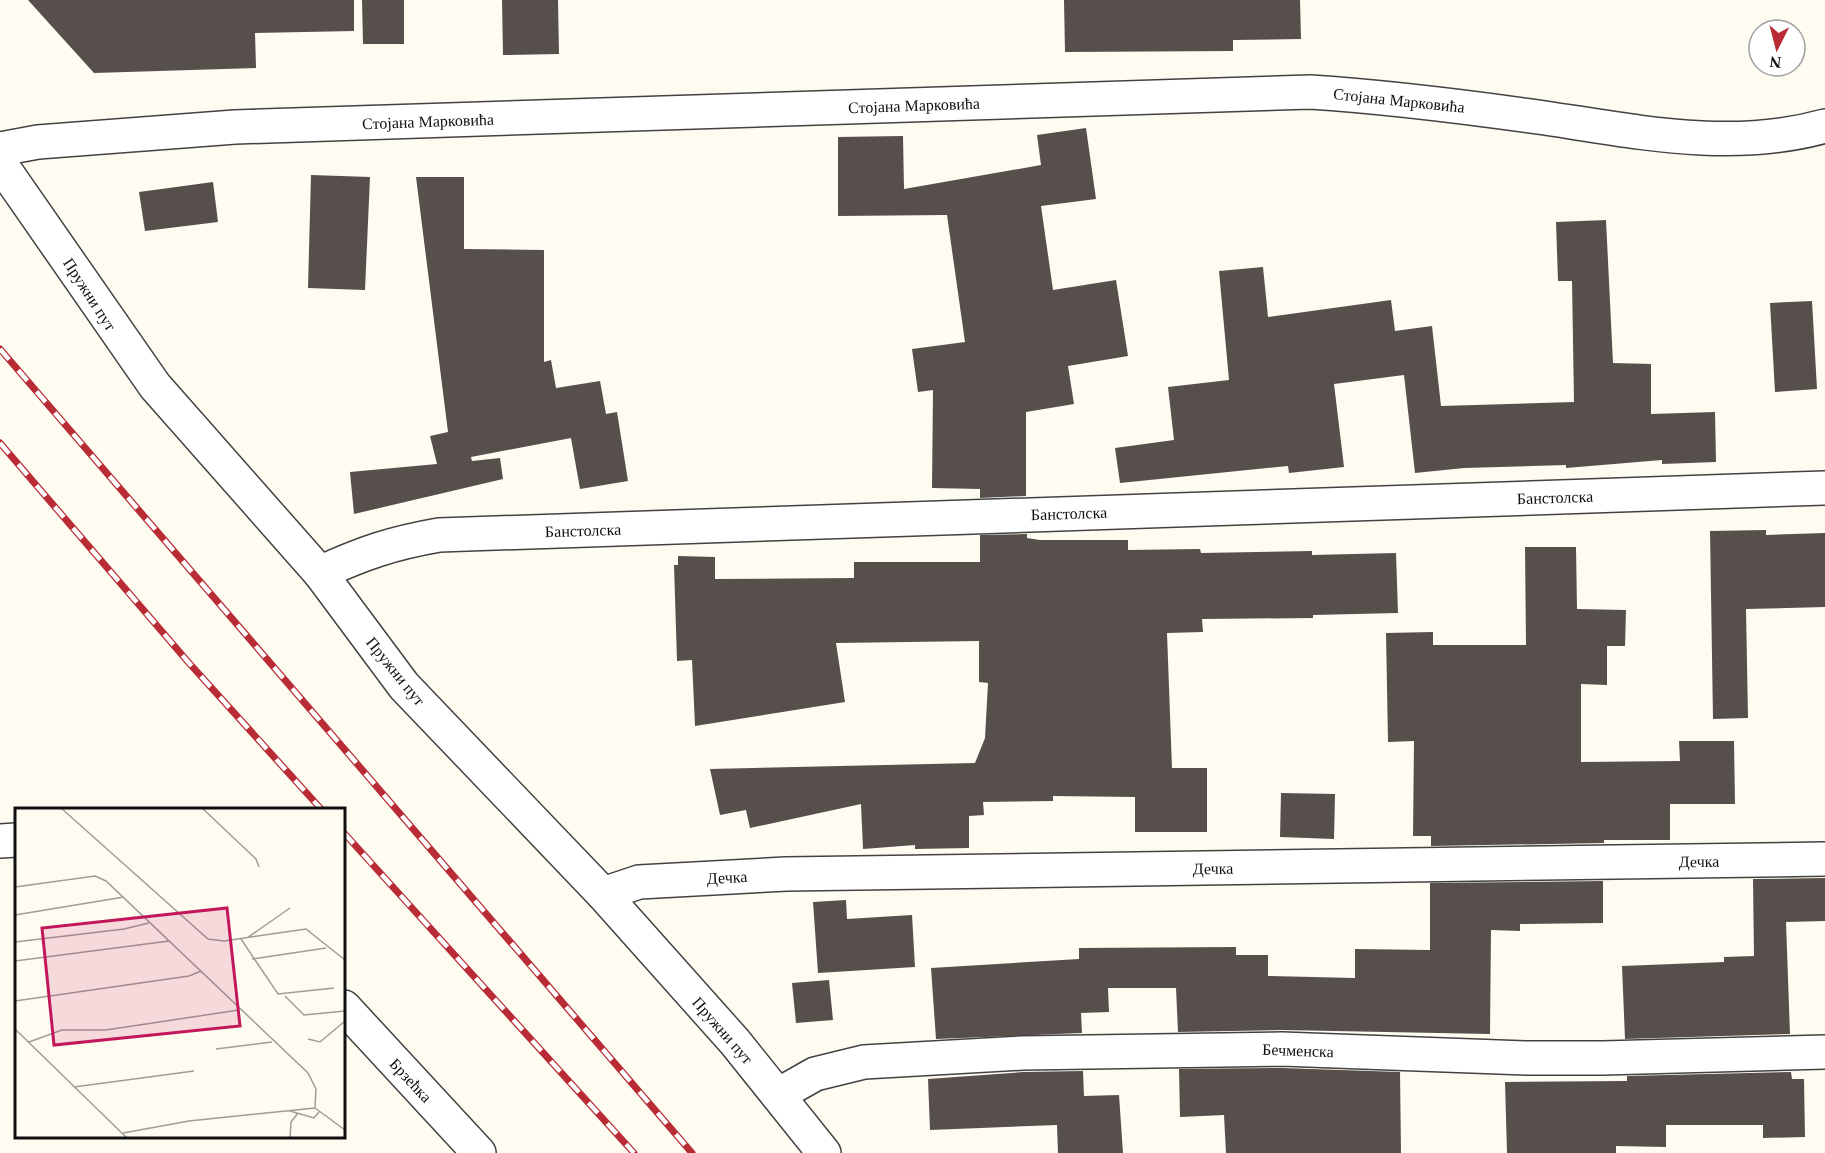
<svg xmlns="http://www.w3.org/2000/svg" width="1825" height="1153" viewBox="0 0 1825 1153" font-family="'Times New Roman',serif">
  <style>
    .building { fill: #574f4b }
    .lines { fill: none; stroke-linecap: round; stroke-linejoin: round }
    .minor-casing { stroke: #424242; stroke-width: 36 }
    .minor { stroke: #fff; stroke-width: 33 }
    .rail-casing { stroke: #b92c36; stroke-width: 7 }
    .rail { stroke: #fff; stroke-width: 4.5; stroke-dasharray: 14; stroke-linecap: butt }
    .labels { text-anchor: middle; stroke-width: 6; stroke-linejoin: round; paint-order: stroke }
    .street-label { font-size: 16px; fill: #0f0f0f; stroke: #fff }
    .inset-road { fill: none; stroke: #9e9d97; stroke-width: 1.5 }
    .view { fill: #c2185b; fill-opacity: 0.15; stroke: #c2185b; stroke-width: 3 }
    .inset-edge { fill: none; stroke: #0f0f0f; stroke-width: 3 }
  </style>
  <rect width="100%" height="100%" fill="#fefbf1"/>
  <!-- building -->
  <g class="building">
    <path d="M28,0H354V31L255,33L256,68L94,73Z"/>
    <path d="M362,0H404V44H363Z"/>
    <path d="M502,0H558L559,54L503,55Z"/>
    <path d="M1064,0H1300L1301,39L1233,40V51L1065,52Z"/>
    <path d="M1086,128L1096,199L1041,206L1053,290L1116,280L1128,356L1068,366L1074,404L1026,412V496L980,498V489L932,488L933,390L918,392L912,349L965,342L947,215L838,216V137L903,136L904,189L1041,165L1037,135Z"/>
    <path d="M311,175L370,177L365,290L308,288Z"/>
    <path d="M416,177H464V249L544,250V362L551,360L556,388L600,381L606,414L617,412L628,481L580,489L571,438L471,457L472,461L500,458L503,479L354,514L350,472L437,464L430,436L448,432Z"/>
    <path d="M213,182L218,222L145,231L139,192Z"/>
    <path d="M1606,220L1613,363L1651,364V414L1715,412L1716,462L1662,464V460L1566,468V465L1464,468L1415,473L1404,375L1334,384L1344,467L1289,473L1288,466L1120,483L1115,448L1174,440L1168,387L1229,380L1219,271L1263,267L1268,317L1391,300L1395,331L1432,326L1441,406L1574,402L1572,281H1558L1556,222Z"/>
    <path d="M1812,301L1817,389L1775,392L1770,303Z"/>
    <path d="M1766,530V535L1825,533V607L1746,609L1748,718L1713,719L1710,531Z"/>
    <path d="M1027,534V538L1040,540H1128V550L1200,549L1201,553L1312,551V555L1396,553L1398,613L1313,615V618L1202,619L1203,632L1167,633L1172,768H1207V832H1135V797L1053,796V801L983,802L984,815L969,816V848L915,849V845L863,849L861,804L750,828L746,810L720,815L710,769L975,763L985,738L988,683L979,682V641L836,643L845,702L695,726L692,660L677,661L674,565H678V556L715,557V579L854,578V562H980V535Z"/>
    <path d="M1525,547H1576L1577,609L1626,610L1625,646H1607V685L1581,684V762L1680,761L1679,741H1734L1735,804H1670V840H1604V843L1431,846V836H1413L1414,741L1388,742L1386,633L1433,632V645H1526Z"/>
    <path d="M1281,793L1335,794L1334,839L1280,837Z"/>
    <path d="M1825,878V921L1786,922L1790,1034L1625,1039L1622,966L1724,962V957L1754,956L1753,879Z"/>
    <path d="M1603,881V923L1520,924V931L1491,930L1490,1034L1282,1030L1178,1032L1176,988H1108L1109,1012L1081,1013L1082,1033L936,1039L931,968L1079,959V948L1236,947V955H1268V976L1355,978V949L1430,950V883Z"/>
    <path d="M846,900L847,919L912,915L915,967L818,973L813,902Z"/>
    <path d="M829,980L833,1020L796,1023L792,983Z"/>
    <path d="M1282,1068L1400,1072L1401,1153H1226L1224,1115L1180,1117L1179,1069Z"/>
    <path d="M1083,1071L1084,1096L1119,1095L1123,1153H1058L1057,1125L930,1130L928,1079L1024,1072Z"/>
    <path d="M1791,1072L1792,1079H1804L1805,1137L1763,1138V1125H1666V1147L1616,1146V1153H1507L1505,1082L1627,1081V1076Z"/>
  </g>
  <g class="lines">
    <defs>
      <g id="minor">
        <path d="M0,149L38,142L235,127L1310,92C1389,97 1467,107 1545,118C1639,132 1732,152 1825,126"/>
        <path d="M0,163L155,386L320,573L404,686L603,894L735,1042L824,1153"/>
        <path d="M320,573C363,553 393,543 439,535L1825,488"/>
        <path d="M0,841L16,840"/>
        <path d="M603,894L639,882L786,874L1825,859"/>
        <path d="M344,1007L479,1153"/>
        <path d="M778,1095L815,1074L864,1062L1023,1053L1282,1049L1527,1058H1603L1825,1052"/>
      </g>
    </defs>
    <!-- minor casing -->
    <use href="#minor" class="minor-casing"/>
    <!-- minor -->
    <use href="#minor" class="minor"/>
    <defs>
      <g id="rail">
        <path d="M0,349L692,1153"/>
        <path d="M0,443L189,663L322,810"/>
        <path d="M344,833L634,1153"/>
      </g>
    </defs>
    <!-- rail casing -->
    <use href="#rail" class="rail-casing"/>
    <!-- rail -->
    <use href="#rail" class="rail"/>
  </g>
  <g class="labels">
    <!-- street labels -->
    <g class="street-label">
      <text transform="translate(1399 100) rotate(6)" y="6">Стојана Марковића</text>
      <text transform="translate(914 105) rotate(-2)" y="6">Стојана Марковића</text>
      <text transform="translate(428 121) rotate(-2)" y="6">Стојана Марковића</text>
      <text transform="translate(90 294) rotate(57)" y="6">Пружни пут</text>
      <text transform="translate(1555 497) rotate(-2)" y="6">Банстолска</text>
      <text transform="translate(1069 513) rotate(-2)" y="6">Банстолска</text>
      <text transform="translate(583 530) rotate(-2)" y="6">Банстолска</text>
      <text transform="translate(396 671) rotate(51)" y="6">Пружни пут</text>
      <text transform="translate(1699 861) rotate(-1)" y="6">Дечка</text>
      <text transform="translate(1213 868) rotate(-1)" y="6">Дечка</text>
      <text transform="translate(727 877) rotate(-3)" y="6">Дечка</text>
      <text transform="translate(723 1030) rotate(49)" y="6">Пружни пут</text>
      <text transform="translate(1298 1050) rotate(2)" y="6">Бечменска</text>
      <text transform="translate(411 1080) rotate(47)" y="6">Брзећка</text>
    </g>
  </g>
  <!-- overview -->
  <g transform="translate(15 808)">
    <rect width="330" height="330" fill="#fefbf1"/>
    <path class="inset-road" d="M46,0L193,131L209,133L291,121L330,152M187,0L241,51L244,59M0,79L80,68L91,73L293,265L301,281L300,300L330,322M0,107L109,89M232,130L275,100M226,131L263,186L319,180M0,134L109,121L134,115M237,151L311,140M0,153L154,133M270,188L289,207L330,203M0,193L174,168L186,163M0,221L112,330M293,231L305,234L330,213M14,234L47,222H91L224,202M201,241L257,234M59,279L179,263M275,303L299,310L304,304M108,325L174,313L300,300M275,330L276,314L283,305"/>
    <path class="view" d="M212,100L225,218L39,237L27,120Z"/>
    <rect width="330" height="330" class="inset-edge"/>
  </g>
  <!-- north arrow -->
  <g transform="translate(1777 48) rotate(186)"><circle r="28" fill="#ffffff" stroke="#9f9f9f" stroke-width="1.5"/>
  <path d="M0-4.5L10 22L0 15L-10 22Z" fill="#b92c36"/>
  <text y="-9" font-size="16" font-weight="bold" text-anchor="middle" fill="#0f0f0f">N</text>
  </g>
</svg>
